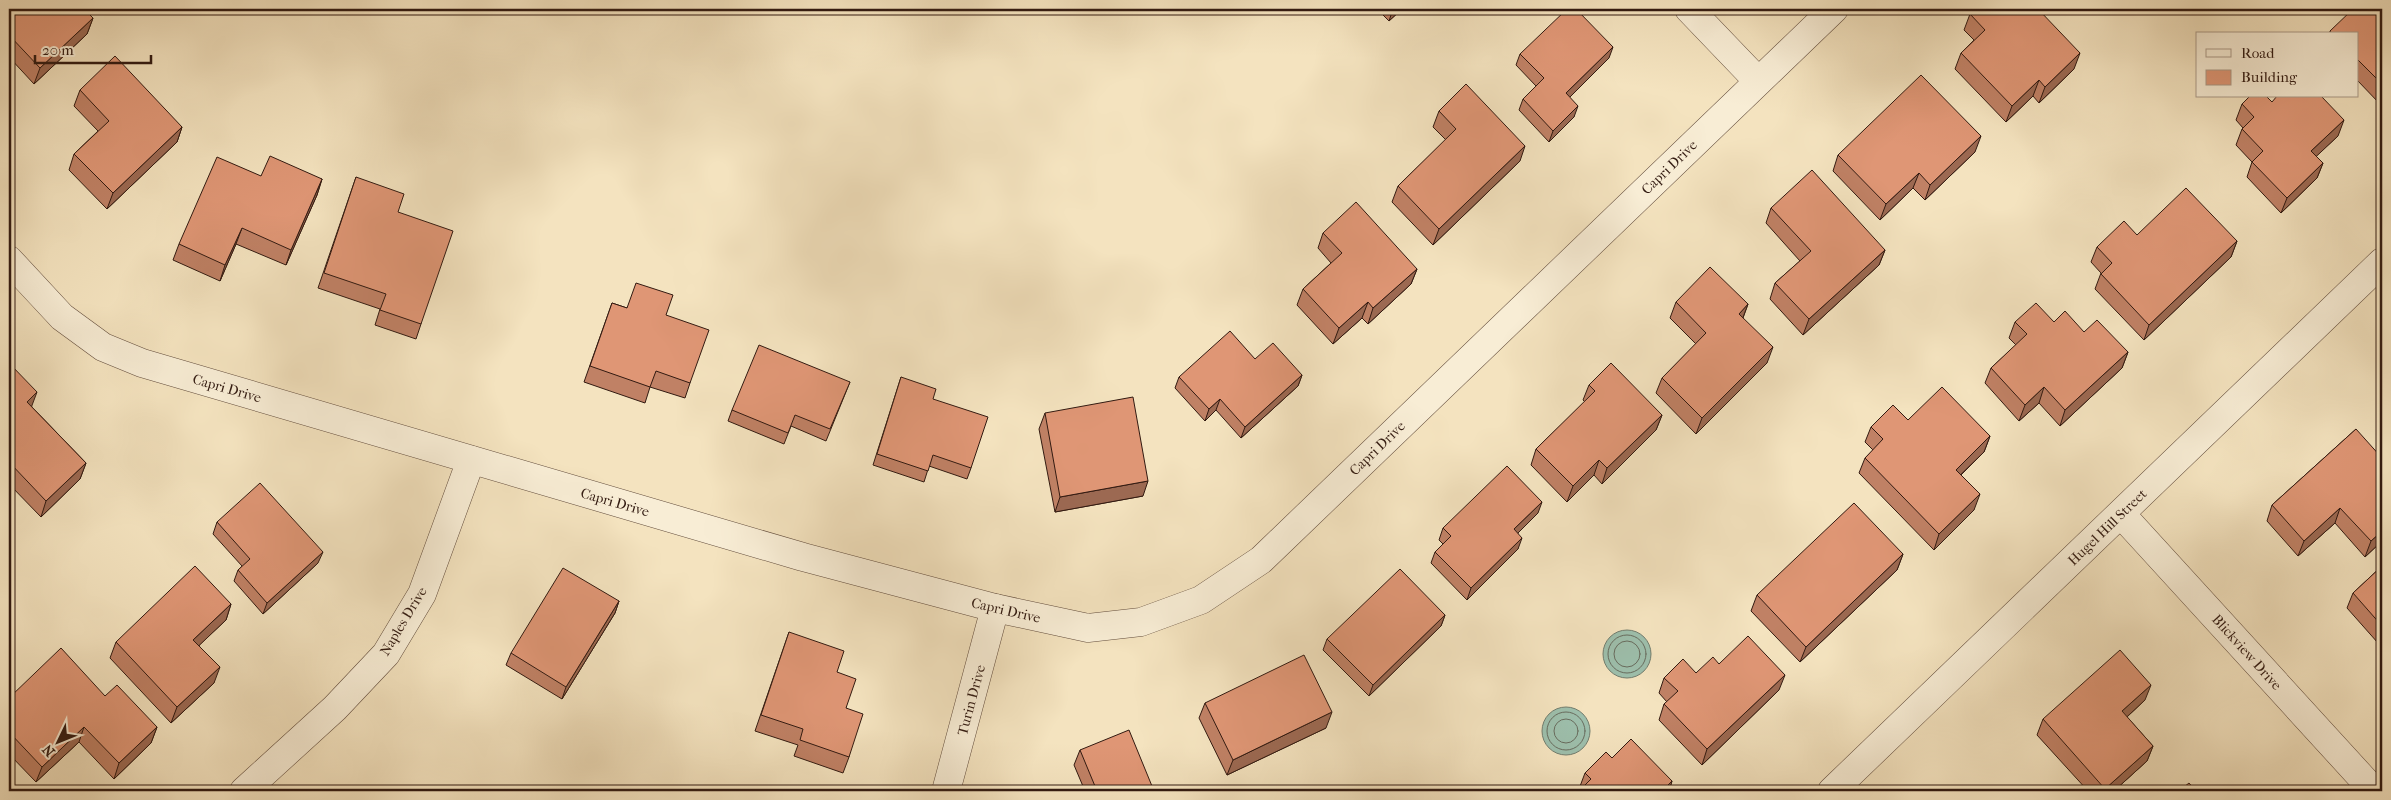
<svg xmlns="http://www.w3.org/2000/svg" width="2391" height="800" viewBox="0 0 2391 800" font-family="'IM FELL French Canon',serif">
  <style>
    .water { fill: #9dbfac; stroke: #727d6e }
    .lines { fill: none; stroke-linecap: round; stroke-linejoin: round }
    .shore { stroke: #686c5e; stroke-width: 1 }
    .minor-casing { stroke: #624c3c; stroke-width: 29 }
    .minor { stroke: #f8edd5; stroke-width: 28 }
    .wall { fill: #c08165; stroke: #321a11 }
    .shaded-wall { fill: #9c6952; stroke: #321a11 }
    .building { fill: #df9675; stroke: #321a11 }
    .labels { text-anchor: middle; stroke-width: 5; stroke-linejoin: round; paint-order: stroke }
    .street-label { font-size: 14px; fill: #321a11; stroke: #f8edd5 }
  </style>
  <rect width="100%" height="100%" fill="#f4e3bf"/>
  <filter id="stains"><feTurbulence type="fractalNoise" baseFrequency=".004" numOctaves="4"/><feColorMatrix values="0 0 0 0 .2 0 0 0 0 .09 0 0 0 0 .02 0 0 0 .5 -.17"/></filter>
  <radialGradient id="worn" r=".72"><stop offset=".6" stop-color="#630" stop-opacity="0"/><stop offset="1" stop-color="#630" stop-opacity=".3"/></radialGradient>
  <!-- water -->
  <g class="water">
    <circle cx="1627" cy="654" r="24"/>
    <circle cx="1566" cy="731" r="24"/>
  </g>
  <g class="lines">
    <!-- shore -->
    <g class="shore">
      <circle cx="1627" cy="654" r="19"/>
      <circle cx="1627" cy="654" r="13"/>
      <circle cx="1566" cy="731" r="19"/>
      <circle cx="1566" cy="731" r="12"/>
    </g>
    <defs>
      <g id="minor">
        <path d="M1689,9L1758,81"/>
        <path d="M9,260L62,317L103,347L142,363L803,557L995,608L1088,628L1141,622L1201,600L1261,560L1834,9"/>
        <path d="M2121,514L2374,791"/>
        <path d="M244,791L335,708L386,654L422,594L471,460"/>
        <path d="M946,791L995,608"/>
        <path d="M1832,791L2382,262"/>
      </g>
    </defs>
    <!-- minor casing -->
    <use href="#minor" class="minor-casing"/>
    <!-- minor -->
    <use href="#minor" class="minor"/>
  </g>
  <!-- wall -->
  <g class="wall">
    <path d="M9,9L93,18L87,34L34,84L9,57Z"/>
    <path d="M1377,9H1402L1389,21Z"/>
    <path d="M2382,9V102L2380,104L2357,80V34H2329L2330,31Z"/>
    <path d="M1970,14L2074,69L2039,103L2033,96L2006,122L1955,69L1961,53L1974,40L1964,30Z"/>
    <path d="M1520,54L1609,58L1569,97L1574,117L1549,142L1519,110L1523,99L1536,86L1516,65Z"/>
    <path d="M80,90L182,127L177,142L107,209L69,170L74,154L98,131L74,106Z"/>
    <path d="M2272,102L2338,136L2316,156L2323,163L2317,178L2281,213L2247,177L2252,162L2236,145L2242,129L2243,128L2236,120L2242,104Z"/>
    <path d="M1439,111L1520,161L1433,245L1392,202L1398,186L1446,140L1433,127Z"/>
    <path d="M1975,152L1925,200L1913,188L1880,220L1833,171L1838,155Z"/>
    <path d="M261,176L322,179L317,195L286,265L236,244L220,281L173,260L179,244Z"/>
    <path d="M356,177L398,212L421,324L416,339L375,325L380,309L318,288Z"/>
    <path d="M1771,208L1885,250L1879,265L1803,335L1770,299L1775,283L1800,261L1766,223Z"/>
    <path d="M1323,233L1417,269L1411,284L1368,324L1362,318L1333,344L1297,305L1303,289L1331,263L1318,248Z"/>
    <path d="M2137,235L2237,241L2231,257L2144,340L2095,289L2101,273L2091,262L2097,247Z"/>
    <path d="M1676,302L1748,304L1743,318L1767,363L1696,434L1656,393L1662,378L1696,344L1670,318Z"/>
    <path d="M612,303L627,308L666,315L690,383L685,398L650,387L645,403L584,382Z"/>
    <path d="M2015,322H2054L2084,332L2128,352L2122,368L2060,426L2039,403L2019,421L1985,383L1991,368L2016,345L2009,338Z"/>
    <path d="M1255,359L1302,375L1298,386L1241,438L1216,410L1205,421L1175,388L1179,377Z"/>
    <path d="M9,363L32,407L86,463L80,479L41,517L9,484Z"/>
    <path d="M901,377L933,399L971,468L967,479L929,466L924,482L873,465Z"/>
    <path d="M850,382L826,441L791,426L784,444L728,421L732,410Z"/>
    <path d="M1589,385L1662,415L1656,430L1602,484L1594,475L1567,502L1531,465L1536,449L1585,402L1583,400Z"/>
    <path d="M1045,413L1143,496L1055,512L1039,429Z"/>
    <path d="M1871,427L1990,436L1984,452L1961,475L1974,510L1934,550L1859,473L1865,458L1873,450L1865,442Z"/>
    <path d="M2356,429L2382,541L2365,557L2335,523L2298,556L2267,521L2272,505Z"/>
    <path d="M1538,513L1518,533V549L1467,600L1431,563L1435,552L1443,544L1439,540L1443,528Z"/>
    <path d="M217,522L318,563L263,614L234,581L238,570L242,566L213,534Z"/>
    <path d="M1903,554L1897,570L1800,662L1751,611L1757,595Z"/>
    <path d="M2382,566V639L2378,643L2347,608L2353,593Z"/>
    <path d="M619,601L615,613L562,699L506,665L511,653Z"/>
    <path d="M231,604L226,620L199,645L214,683L171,723L110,658L116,642Z"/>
    <path d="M1445,615L1441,626L1369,696L1323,650L1327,639Z"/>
    <path d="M789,632L837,672L846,708L849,757L843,773L794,756L798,745L755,731Z"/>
    <path d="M1719,664L1779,690L1702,765L1659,720L1664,704L1667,702L1659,693L1664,678L1696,673Z"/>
    <path d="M105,696L157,727L151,743L114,779L79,742L36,782L9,754V698Z"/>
    <path d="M2145,700L2127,717L2153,746L2147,761L2114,791H2088L2037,735L2043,719Z"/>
    <path d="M1205,703L1326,728L1227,775L1199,718Z"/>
    <path d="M1080,750L1154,791H1085L1074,765Z"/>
    <path d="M1612,758L1672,781L1669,791H1579L1580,790L1579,789L1585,773Z"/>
  </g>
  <!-- shaded-wall -->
  <g class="shaded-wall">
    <path d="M1393,9H1402L1389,21Z"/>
    <path d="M93,18L87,34L34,84L40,68Z"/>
    <path d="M1613,47L1609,58L1562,105L1566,93Z"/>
    <path d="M2080,53L2074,69L2039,103L2045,87Z"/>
    <path d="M2039,80L2033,96L2006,122L2012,106Z"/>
    <path d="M1578,106L1574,117L1549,142L1553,131Z"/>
    <path d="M2344,120L2338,136L2305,167L2311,151Z"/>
    <path d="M182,127L177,142L107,209L113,193Z"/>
    <path d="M1981,136L1975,152L1925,200L1930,185Z"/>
    <path d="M1525,146L1520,161L1433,245L1439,229Z"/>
    <path d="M2323,163L2317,178L2281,213L2287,198Z"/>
    <path d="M1919,173L1913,188L1880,220L1886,204Z"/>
    <path d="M322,179L317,195L286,265L291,250Z"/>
    <path d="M242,228L236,244L220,281L225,265Z"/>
    <path d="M2237,241L2231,257L2144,340L2149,325Z"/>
    <path d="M1885,250L1879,265L1803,335L1809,319Z"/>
    <path d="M1417,269L1411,284L1368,324L1373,308Z"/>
    <path d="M1368,302L1362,318L1333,344L1339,328Z"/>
    <path d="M1748,304L1742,320L1739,314Z"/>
    <path d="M1773,347L1767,363L1696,434L1702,418Z"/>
    <path d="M2128,352L2122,368L2060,426L2065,410Z"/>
    <path d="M1302,375L1298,386L1241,438L1245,427Z"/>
    <path d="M2044,387L2039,403L2019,421L2025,405Z"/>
    <path d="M37,392L31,408L27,402Z"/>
    <path d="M1220,399L1216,410L1205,421L1209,409Z"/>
    <path d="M1662,415L1656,430L1602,484L1607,468Z"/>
    <path d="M1990,436L1984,452L1950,485L1956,470Z"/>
    <path d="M1599,460L1594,475L1567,502L1573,486Z"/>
    <path d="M86,463L80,479L41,517L46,501Z"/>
    <path d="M1148,481L1143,496L1055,512L1060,497Z"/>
    <path d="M1980,494L1974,510L1934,550L1939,534Z"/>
    <path d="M1542,502L1538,513L1510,541L1514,529Z"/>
    <path d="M2340,508L2335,523L2298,556L2304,541Z"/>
    <path d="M2382,531V541L2365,557L2371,541Z"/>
    <path d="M1522,538L1518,549L1467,600L1471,588Z"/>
    <path d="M323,552L318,563L263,614L267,603Z"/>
    <path d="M1903,554L1897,570L1800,662L1806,647Z"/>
    <path d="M619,601L615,613L562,699L566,687Z"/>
    <path d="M231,604L226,620L188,656L193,640Z"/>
    <path d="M1445,615L1441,626L1369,696L1373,685Z"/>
    <path d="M2382,630V639L2378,643Z"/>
    <path d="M220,667L214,683L171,723L177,707Z"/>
    <path d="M1785,675L1779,690L1702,765L1707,749Z"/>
    <path d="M2151,685L2145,700L2116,727L2122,711Z"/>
    <path d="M1332,712L1326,728L1227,775L1233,760Z"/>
    <path d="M84,727L79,742L36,782L42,767Z"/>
    <path d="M157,727L151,743L114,779L119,763Z"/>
    <path d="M2153,746L2147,761L2114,791H2105V789Z"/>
    <path d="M1672,781L1669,791H1662Z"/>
  </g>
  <!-- building -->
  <g class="building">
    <path d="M9,9H84L93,18L40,68L9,35Z"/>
    <path d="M1567,9H1576L1613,47L1566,93L1578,106L1553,131L1523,99L1544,78L1520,54Z"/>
    <path d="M1975,9H2038L2080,53L2045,87L2039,80L2012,106L1961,53L1985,30L1970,14Z"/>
    <path d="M2353,9H2382V84L2357,59V34H2333L2330,31Z"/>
    <path d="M115,56L182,127L113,193L74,154L109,121L80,90Z"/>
    <path d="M1921,75L1981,136L1930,185L1919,173L1886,204L1838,155Z"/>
    <path d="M1466,84L1525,146L1439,229L1398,186L1456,129L1439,111Z"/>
    <path d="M2250,96H2266L2272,102L2277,96H2321L2344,120L2311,151L2323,163L2287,198L2252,162L2263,151L2242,129L2254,117L2242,104Z"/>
    <path d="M270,156L322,179L291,250L242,228L225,265L179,244L217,157L261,176Z"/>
    <path d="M1812,170L1885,250L1809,319L1775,283L1811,251L1771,208Z"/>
    <path d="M356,177L404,194L398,212L453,231L421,324L380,310L386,294L324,273Z"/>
    <path d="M2186,188L2237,241L2149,325L2101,274L2112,263L2097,247L2124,221L2137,235Z"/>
    <path d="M1356,202L1417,269L1373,308L1368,302L1339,328L1303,289L1342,253L1323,233Z"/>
    <path d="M1710,267L1748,304L1739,314L1773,347L1702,418L1662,378L1706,333L1676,302Z"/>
    <path d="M636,283L673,295L666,315L709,330L690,383L656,371L650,387L590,366L612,303L627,308Z"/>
    <path d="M2036,303L2054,322L2065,311L2084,332L2097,320L2128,352L2065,410L2044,387L2025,405L1991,368L2027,334L2015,322Z"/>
    <path d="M1230,331L1255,359L1273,343L1302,375L1245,427L1220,399L1209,409L1179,377Z"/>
    <path d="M759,345L850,382L830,429L795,415L788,433L732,410Z"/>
    <path d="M9,363L37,392L27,402L86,463L46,501L9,462Z"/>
    <path d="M1611,363L1662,415L1607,468L1599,460L1573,486L1536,449L1595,391L1589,385Z"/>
    <path d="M901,377L936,389L933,399L988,417L971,468L933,455L928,471L877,454Z"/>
    <path d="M1942,387L1990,436L1956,470L1980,494L1939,534L1865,458L1883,439L1871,427L1893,405L1908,420Z"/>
    <path d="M1133,397L1148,481L1060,497L1045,413Z"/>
    <path d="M2356,429L2382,458V531L2371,541L2340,508L2304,541L2272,505Z"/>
    <path d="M1507,466L1542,502L1514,529L1522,538L1471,588L1435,552L1451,536L1443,528Z"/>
    <path d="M260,483L323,552L267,603L238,570L250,559L217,522Z"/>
    <path d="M1854,503L1903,554L1806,647L1757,595Z"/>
    <path d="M195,566L231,604L193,640L220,667L177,707L116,642Z"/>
    <path d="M2382,566V626L2353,593Z"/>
    <path d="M563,568L619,601L566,687L511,653Z"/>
    <path d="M1400,569L1445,615L1373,685L1327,639Z"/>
    <path d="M789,632L844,651L837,672L856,679L846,708L863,714L849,757L800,740L803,729L761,715Z"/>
    <path d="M1748,636L1785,675L1707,749L1664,704L1678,691L1664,678L1683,659L1696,673L1713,657L1719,664Z"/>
    <path d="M61,648L105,696L117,685L157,727L119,763L84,727L42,767L9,732V698Z"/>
    <path d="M2120,650L2151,685L2122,711L2153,746L2105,789L2043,719Z"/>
    <path d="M1304,655L1332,712L1233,760L1205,703Z"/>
    <path d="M1129,730L1154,791H1097L1080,750Z"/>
    <path d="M1631,739L1672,781L1662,791H1579L1591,779L1585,773L1606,752L1612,758Z"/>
    <path d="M2189,783L2196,791H2179Z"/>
  </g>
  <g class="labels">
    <!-- street labels -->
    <g class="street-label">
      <text transform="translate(1669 167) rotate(-44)" y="5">Capri Drive</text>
      <text transform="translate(227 388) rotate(16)" y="5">Capri Drive</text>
      <text transform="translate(1377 448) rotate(-44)" y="5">Capri Drive</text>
      <text transform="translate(615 502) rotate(16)" y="5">Capri Drive</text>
      <text transform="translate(2107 527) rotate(-44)" y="5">Hugel Hill Street</text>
      <text transform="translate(1006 610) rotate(13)" y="5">Capri Drive</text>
      <text transform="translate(403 621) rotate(-59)" y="5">Naples Drive</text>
      <text transform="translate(2247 652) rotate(48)" y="5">Blickview Drive</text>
      <text transform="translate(971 700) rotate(-75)" y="5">Turin Drive</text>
    </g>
  </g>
  <!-- margin -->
  <rect width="2391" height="800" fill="none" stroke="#f4e3bf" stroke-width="30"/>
  <rect x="10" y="10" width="2371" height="780" fill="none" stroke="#321a11" stroke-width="2.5"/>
  <rect x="15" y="15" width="2361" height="770" fill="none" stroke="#321a11"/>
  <!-- legend -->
  <rect x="2196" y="32" width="162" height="65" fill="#f8edd5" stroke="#a99987"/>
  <rect x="2206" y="49" width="25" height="8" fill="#f8edd5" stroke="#a99987"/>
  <text x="2241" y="58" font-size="15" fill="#321a11">Road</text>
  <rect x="2206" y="70" width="25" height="15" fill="#df9675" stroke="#a99987"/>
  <text x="2241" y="82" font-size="15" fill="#321a11">Building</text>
  <!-- north arrow -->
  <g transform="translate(58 742) rotate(227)" stroke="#f8edd5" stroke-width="4" paint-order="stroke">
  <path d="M0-4L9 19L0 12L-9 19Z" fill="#321a11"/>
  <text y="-8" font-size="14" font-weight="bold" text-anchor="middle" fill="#321a11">N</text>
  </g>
  <!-- scale -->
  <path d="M35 55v8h116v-8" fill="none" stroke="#321a11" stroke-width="2.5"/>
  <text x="42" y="55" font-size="15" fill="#321a11" stroke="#f8edd5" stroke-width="4" paint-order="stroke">20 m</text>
  <rect width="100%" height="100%" filter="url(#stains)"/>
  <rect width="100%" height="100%" fill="url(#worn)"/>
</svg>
